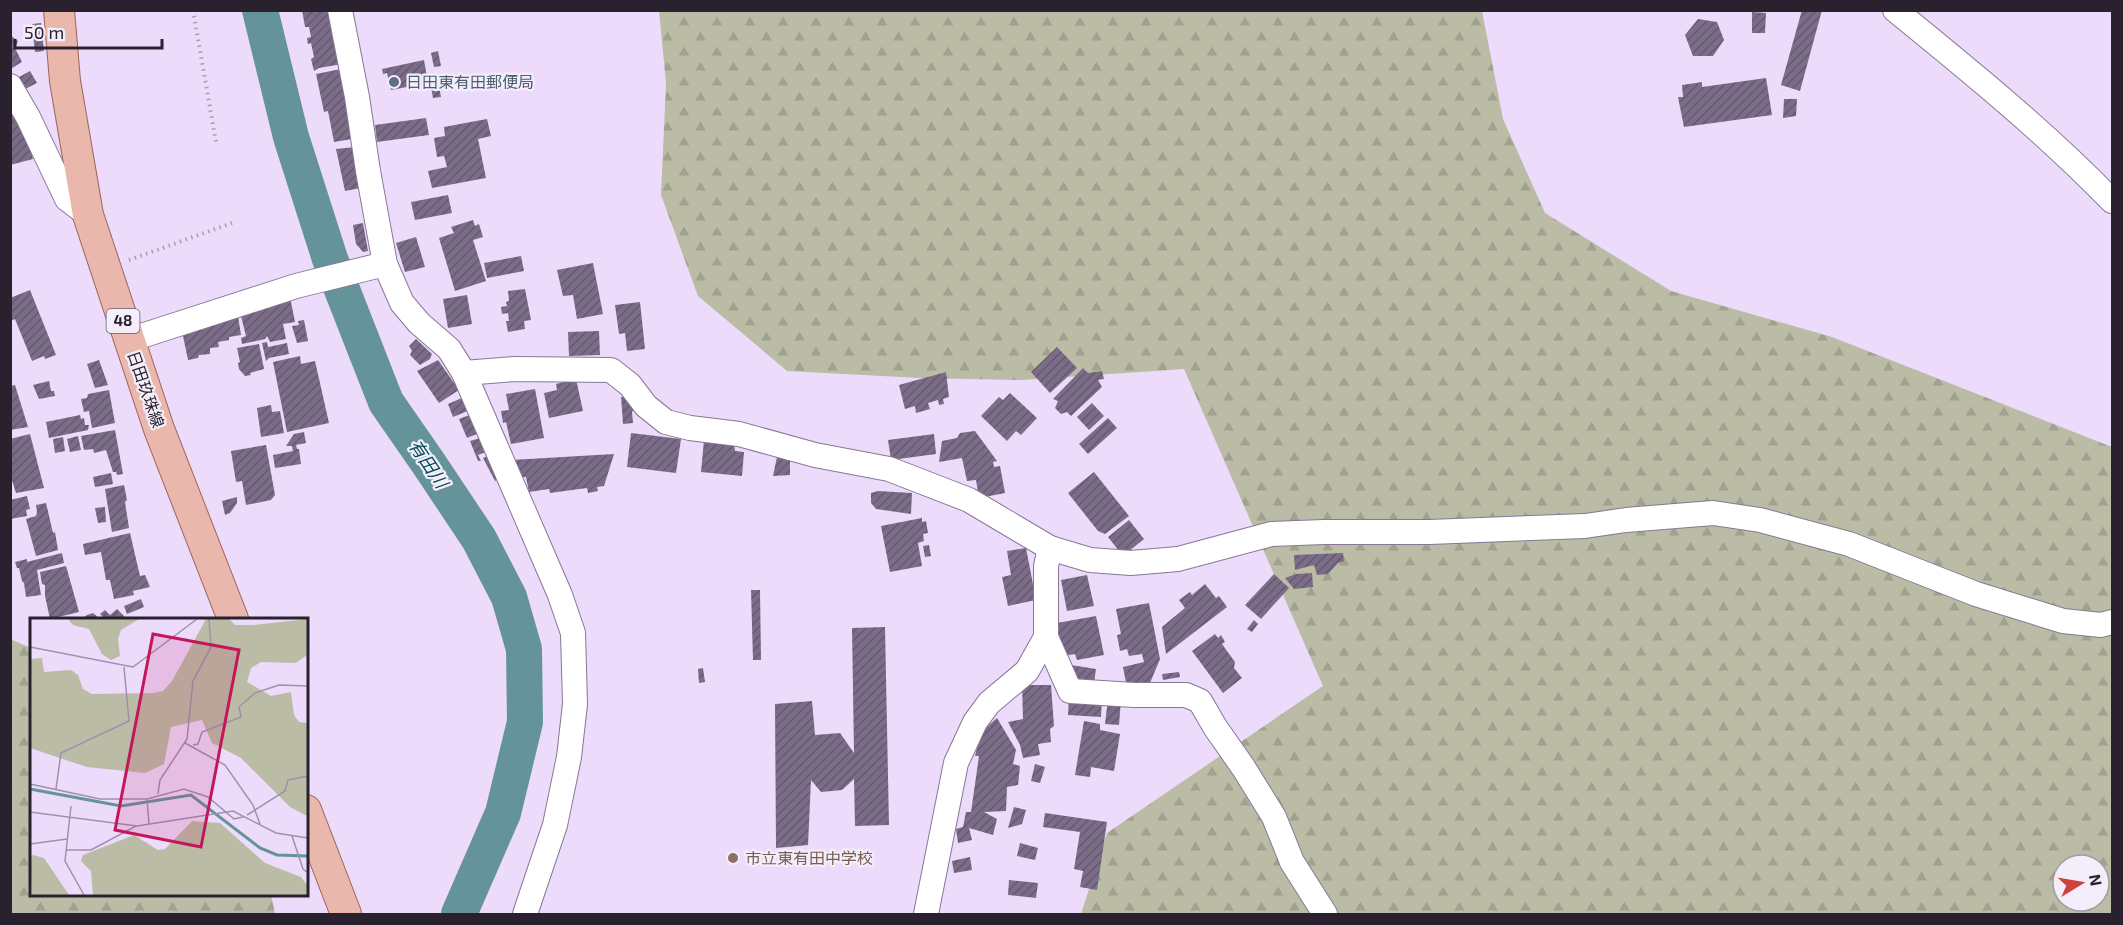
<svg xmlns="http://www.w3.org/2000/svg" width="2123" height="925" viewBox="0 0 2123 925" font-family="'Exo 2','Noto Sans JP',sans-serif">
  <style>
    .forest { fill: url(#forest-firs); fill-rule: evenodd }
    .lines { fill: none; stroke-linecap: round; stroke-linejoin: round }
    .river { stroke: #65939a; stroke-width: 36 }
    .building { fill: url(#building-hatch) }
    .minor-casing { stroke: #877794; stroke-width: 26 }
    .major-casing { stroke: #9d645c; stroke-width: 32 }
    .path { stroke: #aa9cb6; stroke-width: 4; stroke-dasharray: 1.5 4.5; stroke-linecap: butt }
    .minor { stroke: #fff; stroke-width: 24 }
    .major { stroke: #e9b7ac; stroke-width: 30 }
    .service-dot { fill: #5c6f8a; stroke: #f4edfa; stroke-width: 2 }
    .education-dot { fill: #8d6e63; stroke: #f4edfa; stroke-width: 2 }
    .labels { text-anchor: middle; stroke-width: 4.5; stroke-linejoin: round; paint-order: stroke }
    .shield { fill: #f4edfa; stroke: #665f6b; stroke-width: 1.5 }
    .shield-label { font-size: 15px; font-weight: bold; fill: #29222e }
    .service-label { font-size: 16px; fill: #4e5e75; stroke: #f4edfa; text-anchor: start }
    .street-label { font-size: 16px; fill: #29222e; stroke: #f4edfa }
    .education-label { font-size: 16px; fill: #785e54; stroke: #f4edfa; text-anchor: start }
    .water-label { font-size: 18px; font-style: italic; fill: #024b54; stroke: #f4edfa }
    .inset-river { fill: none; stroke: #65939a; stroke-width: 3 }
    .inset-road { fill: none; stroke: #9f91aa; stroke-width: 1.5 }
    .view { fill: #c2185b; fill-opacity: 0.15; stroke: #c2185b; stroke-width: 3 }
    .inset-edge { fill: none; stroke: #29222e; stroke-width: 3 }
  </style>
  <defs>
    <pattern id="forest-firs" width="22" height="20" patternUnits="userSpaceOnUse" patternTransform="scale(1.5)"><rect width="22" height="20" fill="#babca5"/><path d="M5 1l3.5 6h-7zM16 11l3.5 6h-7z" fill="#a0a18e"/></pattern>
    <pattern id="building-hatch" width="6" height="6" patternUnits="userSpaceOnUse" patternTransform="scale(1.5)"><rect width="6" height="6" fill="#7b6c88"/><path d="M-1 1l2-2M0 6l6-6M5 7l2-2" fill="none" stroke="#655870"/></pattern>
  </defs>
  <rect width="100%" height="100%" fill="#eddbfc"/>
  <!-- forest -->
  <g class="forest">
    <path d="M659,11H1482L1503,119L1545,213L1671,291L1832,337L2112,447V914H1081L1107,833L1323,686L1184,369L1022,380L920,378L787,371L698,296L661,195L666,83ZM2063,865H2099V901H2063Z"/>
    <path d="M10,639L31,648L32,894H271L275,914H11Z"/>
  </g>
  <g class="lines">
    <!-- river -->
    <path class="river" d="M260,10L291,137L330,259L386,402L429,464L479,539L509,597L524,649L525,722L503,813L459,914"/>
  </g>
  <!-- building -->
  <g class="building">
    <path d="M302,10H329L342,64L319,68L314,71L311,59L314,57L311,43L308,44L307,38L311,37L309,27H305Z"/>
    <path d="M1802,10H1822L1800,91L1781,85Z"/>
    <path d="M1752,12L1766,13L1765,33H1752Z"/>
    <path d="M1698,19L1717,22L1724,40L1713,56H1693L1685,35Z"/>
    <path d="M41,23L44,51L35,52L32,24Z"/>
    <path d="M10,35L18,41L15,48L22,62L12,68Z"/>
    <path d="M438,51L441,66L434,67L431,53Z"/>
    <path d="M424,60L428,83L391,90L387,73L383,74L382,69Z"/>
    <path d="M341,69L352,139L334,142L328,111L324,112L316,74Z"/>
    <path d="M30,71L37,83L25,89L19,77Z"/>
    <path d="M1766,78L1772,115L1684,127L1678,97H1683L1682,85L1702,82V87Z"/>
    <path d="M439,86L441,97L433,98L431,87Z"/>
    <path d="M1784,99H1797L1796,116L1783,118Z"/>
    <path d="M10,107L21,125L22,133H26L33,159L10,165Z"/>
    <path d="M426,118L429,135L377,142L375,125Z"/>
    <path d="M487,119L491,136L478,139L486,178L432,188L428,171L447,167L444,156L437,157L434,138L445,136L444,127Z"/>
    <path d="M355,147L361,188L345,191L336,149Z"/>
    <path d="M448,195L452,213L415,220L411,202Z"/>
    <path d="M473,220L475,226L479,224L483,237L473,240L486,281L455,291L439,238L454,233L451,227Z"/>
    <path d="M363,223L368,251L363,252L356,244L353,225Z"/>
    <path d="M416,237L425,267L405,272L396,243Z"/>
    <path d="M521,256L524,271L487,278L484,263Z"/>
    <path d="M593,263L603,314L577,319L573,295L563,296L557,270Z"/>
    <path d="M525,289L531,320L524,321L525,329L508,332L506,321H509L508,313L502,314L501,307L507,306L506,302L509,301L508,291Z"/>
    <path d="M30,290L56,355L45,359L44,356L32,361L15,319L10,321V298Z"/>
    <path d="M467,295L472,324L448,328L443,299Z"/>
    <path d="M290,297L295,322L283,324L286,339L270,342L267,336L265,339L242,344L241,338L246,336L240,312Z"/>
    <path d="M640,302L645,349L627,351L625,333L619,334L615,305Z"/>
    <path d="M238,316L241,335L229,337V340L218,342L219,347L210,348V354L199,355L198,358L188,360L182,331Z"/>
    <path d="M304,320L308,341L297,343L292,326L299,325L298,321Z"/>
    <path d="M599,331L600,355L569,356L568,332Z"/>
    <path d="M416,339L432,354L430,359L420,365L410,355L412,351L409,346Z"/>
    <path d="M267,342L268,347L287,343L289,354L269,358L266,361L262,343Z"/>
    <path d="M259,344L264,369L250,373L251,375L245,376L239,369L238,363L240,362L237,348Z"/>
    <path d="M1057,347L1077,368L1050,393L1031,372Z"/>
    <path d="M300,356L301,364L315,361L329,423L287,432L273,362Z"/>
    <path d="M99,360L108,385L95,388L87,364Z"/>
    <path d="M438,360L459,390L439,403L417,371Z"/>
    <path d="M1083,368L1088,373L1102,371L1104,379L1098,380L1102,387L1071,416L1067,412L1061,414L1055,408L1058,401L1053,399Z"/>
    <path d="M946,372L949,397L943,399L944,404L939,405L938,400L928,403L930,409L916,413L915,406L905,409L899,385Z"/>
    <path d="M576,379L583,411L549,418L544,393L557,390L556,384Z"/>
    <path d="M49,381L51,391H54L55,396L39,399L33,385Z"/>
    <path d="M15,385L28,427L10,430V386Z"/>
    <path d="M535,389L544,438L511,444L506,422L503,423L501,411L509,410L506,394Z"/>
    <path d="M109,390L115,423L92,428L89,411L84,412L81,399L87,398L88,394Z"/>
    <path d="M1010,393L1037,418L1021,435L1016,431L1007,441L981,416L999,397L1003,400Z"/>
    <path d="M464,397L470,410L453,417L448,404Z"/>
    <path d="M621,397H628L636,406L632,412L633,423L623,424Z"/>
    <path d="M1092,403L1104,416L1089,430L1077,417Z"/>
    <path d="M271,405L272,412L280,411L284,433L261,437L257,408Z"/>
    <path d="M472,414L479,433L467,438L459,419Z"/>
    <path d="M80,415L81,419L84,418L85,425H89L88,430L49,438L46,422Z"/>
    <path d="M1108,418L1117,428L1088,454L1079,444Z"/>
    <path d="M115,430L123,474L117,475L116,472H113L106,450L94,453L93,449L84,450L81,436Z"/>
    <path d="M975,431L997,461L993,462L994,467L1000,466L1005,493L979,498L976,480L967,481L962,458L939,462L942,441L957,438L960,433Z"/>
    <path d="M304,432L306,443L296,445L297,449H299L301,464L275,468L273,455L293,451L292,446H286L294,434Z"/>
    <path d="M631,433L681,439L676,473L627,467Z"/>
    <path d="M30,434L44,488L16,493L10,474V439Z"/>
    <path d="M934,434L936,454L891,460L888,440Z"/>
    <path d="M78,436L81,450L70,452L67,439Z"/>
    <path d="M63,437L65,451L55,453L53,439Z"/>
    <path d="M480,438L486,452L478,455L481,461H478L470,441Z"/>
    <path d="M704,440L734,441L735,451L744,452L742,476L701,472Z"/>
    <path d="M266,445L275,495L271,500L246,505L242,481L236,482L231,451Z"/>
    <path d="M614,454L604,486L597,487L598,491L588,493L587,488L550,493L549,489L529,492L526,477H521L511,460Z"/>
    <path d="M490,455L502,478L495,481L483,458Z"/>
    <path d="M777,457L790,460V475L773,476Z"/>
    <path d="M1094,472L1129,516L1105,534L1098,531L1068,493Z"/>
    <path d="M111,473L113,484L95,487L93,477Z"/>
    <path d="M124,485L127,500L125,502L129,528L112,532L105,489Z"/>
    <path d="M878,491L912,493L911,514L876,509L871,503V493Z"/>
    <path d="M27,496L30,509L26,510L27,516L10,519V500Z"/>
    <path d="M237,497V503L230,513L225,515L222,501Z"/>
    <path d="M46,503L53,533L55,532L58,550L36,556L26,519L36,516L37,512L36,505Z"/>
    <path d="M105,507L106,522L98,523L95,508Z"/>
    <path d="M922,518V522L926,521L928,533L923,534L924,541L918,543L922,566L890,572L881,526Z"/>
    <path d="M1129,520L1144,539L1123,556L1108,537Z"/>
    <path d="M130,533L140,576L145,575L150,587L133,591L134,595L114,599L110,580H106L101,552L85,555L83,544Z"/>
    <path d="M929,545L931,556L925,557L923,546Z"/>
    <path d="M1026,548L1036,600L1008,606L1002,577L1011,575L1007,551Z"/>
    <path d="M62,553L64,563L37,570L41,595L26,597L24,583L22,581L19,568H17L15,562L27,559V562Z"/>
    <path d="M1343,553L1344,561L1338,563L1328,574L1317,575L1314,565L1295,570L1294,555Z"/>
    <path d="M66,566L79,612L50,619L45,596V585L42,584L40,572Z"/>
    <path d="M1312,573L1313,587L1294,589L1285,578L1296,574Z"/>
    <path d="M1274,574L1289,588L1261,619L1245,605Z"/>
    <path d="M1087,575L1094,606L1067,611L1061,580Z"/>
    <path d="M1205,584L1216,598L1219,596L1227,607L1166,654L1162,627L1185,608L1179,600L1190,592L1192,595Z"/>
    <path d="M751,590H760L761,660H753Z"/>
    <path d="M141,599L144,607L127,614L124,606Z"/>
    <path d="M1149,603L1160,659L1150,683L1127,688L1123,667L1144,662L1142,654L1129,656L1127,649L1120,651L1117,635L1121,634L1116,609Z"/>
    <path d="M117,609L127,619H105L100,614L105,610L110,615Z"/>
    <path d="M93,613L100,619H82L87,615Z"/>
    <path d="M1096,616L1104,655L1077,660L1075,654L1063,656L1057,623Z"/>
    <path d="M1254,620L1258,624L1252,632L1247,629Z"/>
    <path d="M885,627L889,825L855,826L854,779L842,790L821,792L811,780L808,845L776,848L775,704L812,701L815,735L840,733L854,753L852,628Z"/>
    <path d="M1215,634L1218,638L1221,635L1225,642L1222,644L1235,662L1234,668L1242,678L1223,693L1192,651Z"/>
    <path d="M1071,665L1096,669L1094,683L1068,679Z"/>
    <path d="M703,668L705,682L699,683L698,669Z"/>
    <path d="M1179,672L1180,677L1163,680L1162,674Z"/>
    <path d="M1022,685H1051L1054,726L1050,729L1051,742L1038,744L1040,755L1023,758L1020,745L1008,722L1023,719Z"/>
    <path d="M1069,695L1102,697L1101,717L1068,715Z"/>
    <path d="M1108,699L1121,700L1119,725L1105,724Z"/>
    <path d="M997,718L1016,750L1013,764L1020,766L1018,785L1007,787L1006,811L984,812L997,819L993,835L969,828L972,840L958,843L956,829L963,827L966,812H971L979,756H975L981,732Z"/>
    <path d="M1084,721L1100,724V730L1120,734L1114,771L1091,767L1090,777L1075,775Z"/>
    <path d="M1035,764L1045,767L1040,783L1031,781Z"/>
    <path d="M1014,807L1026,810L1022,824L1008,828Z"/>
    <path d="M1045,813L1107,822L1097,890L1080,887L1083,871L1074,869L1080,832L1043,827Z"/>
    <path d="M1020,843L1038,848L1035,860L1017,856Z"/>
    <path d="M970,857L972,870L954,873L952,861Z"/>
    <path d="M1009,880L1038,883L1036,898L1008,895Z"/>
  </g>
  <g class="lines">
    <defs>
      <g id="minor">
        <path d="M340,10L357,97L368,171L385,264L402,303L419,323L449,349L464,373L560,595L573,633L575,704L569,757L555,825L525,914"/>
        <path d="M1895,10C1970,71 2045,132 2112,201"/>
        <path d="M10,86L28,117L67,199L88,215"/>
        <path d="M129,340L296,286L385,264"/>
        <path d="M464,373L515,369L611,370L630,385L646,406L666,422L690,428L739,434L815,455L889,469L969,500L1050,548L1090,560L1131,563L1178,559L1271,534L1324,532H1429L1585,526L1626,520L1713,513L1760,520L1849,544L1976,594L2063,621L2101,625L2112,622"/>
        <path d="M1050,548L1046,566V637L1070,691L1134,695H1186L1200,701L1215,727L1243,767L1274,817L1292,862L1325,914"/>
        <path d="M926,914L956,763L975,722L989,703L1027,671L1046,637"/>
      </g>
      <g id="major">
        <path d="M59,10L65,81L88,215L159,429L233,619"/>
        <path d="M306,810L346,914"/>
      </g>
    </defs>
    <!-- minor casing -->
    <use href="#minor" class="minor-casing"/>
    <!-- major casing -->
    <use href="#major" class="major-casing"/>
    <!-- path -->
    <g class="path">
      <path d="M193,10L216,142"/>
      <path d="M129,260L232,223"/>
    </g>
    <!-- minor -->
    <use href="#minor" class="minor"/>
    <!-- major -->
    <use href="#major" class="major"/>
  </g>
  <!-- markers -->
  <circle class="service-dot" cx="394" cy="82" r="6"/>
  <circle class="education-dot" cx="733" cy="858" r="6"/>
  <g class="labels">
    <!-- shield labels -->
    <rect class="shield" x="106.5" y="309" width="33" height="24" rx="4.5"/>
    <g class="shield-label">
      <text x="123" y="326">48</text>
    </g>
    <!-- service labels -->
    <g class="service-label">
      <text x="406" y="88">日田東有田郵便局</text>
    </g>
    <!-- street labels -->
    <g class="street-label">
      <text transform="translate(146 389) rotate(71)" y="6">日田玖珠線</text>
    </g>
    <!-- education labels -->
    <g class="education-label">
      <text x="745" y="864">市立東有田中学校</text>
    </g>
    <!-- water labels -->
    <g class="water-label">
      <text transform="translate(428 464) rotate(56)" y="6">有田川</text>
    </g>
  </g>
  <!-- overview -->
  <g transform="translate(30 618)">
    <rect width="278" height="278" fill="#eddbfc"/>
    <path d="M38,1H109L91,12L88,21L90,38L81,42L72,36L59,11L43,7ZM176,1H199L205,7H224L277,1V37L266,45L231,44L221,50L217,64L241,78L261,74L264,97L269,104L277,105V198L260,189L211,140L182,125L172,102L141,109L134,146L115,155L57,149L0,130V41L12,40L14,54L41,52L48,57L53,71L62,76L123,75L133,73L142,63ZM162,203L190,205L235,245L271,259L277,267V277H63L61,253L51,243L53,237L104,217L128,232L135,231ZM3,237L14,240L39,277H2L0,238Z" fill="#babca5"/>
    <path class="inset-river" d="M0,171L91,188L161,177L230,230L247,237L278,238"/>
    <path class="inset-road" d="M0,29L103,49L167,1M155,125L195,147L223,187L230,206M163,127L168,126L172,114L211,99L209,89L225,75L249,67L278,68M0,166L70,181H117L154,171L178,179L204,201L213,199M26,171L31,135L99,103L94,49M128,176L130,162L157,121L163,63L181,29L179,1M117,181L119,206M41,188L35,243L54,277M0,194L107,208L203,193L246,215L278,220M217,197L255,173L258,162L278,158M262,218L273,251L278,255M0,226L37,221M36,232H61L106,208"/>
    <path class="view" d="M123,16L209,32L171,229L85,212Z"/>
    <rect width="278" height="278" class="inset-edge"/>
  </g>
  <!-- border -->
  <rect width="2123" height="925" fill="none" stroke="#29222e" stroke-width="24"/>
  <!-- north arrow -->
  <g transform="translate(2081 883) rotate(79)"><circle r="28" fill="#f4edfa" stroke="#a39ca8" stroke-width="1.5"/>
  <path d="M0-4.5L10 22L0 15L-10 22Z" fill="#cf403f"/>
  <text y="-9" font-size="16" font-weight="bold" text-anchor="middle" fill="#29222e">N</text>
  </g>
  <!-- scale -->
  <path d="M15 39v9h147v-9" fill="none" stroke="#29222e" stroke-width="3"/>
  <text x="24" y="39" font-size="18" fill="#29222e" stroke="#f4edfa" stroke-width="4.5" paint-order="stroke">50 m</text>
</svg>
